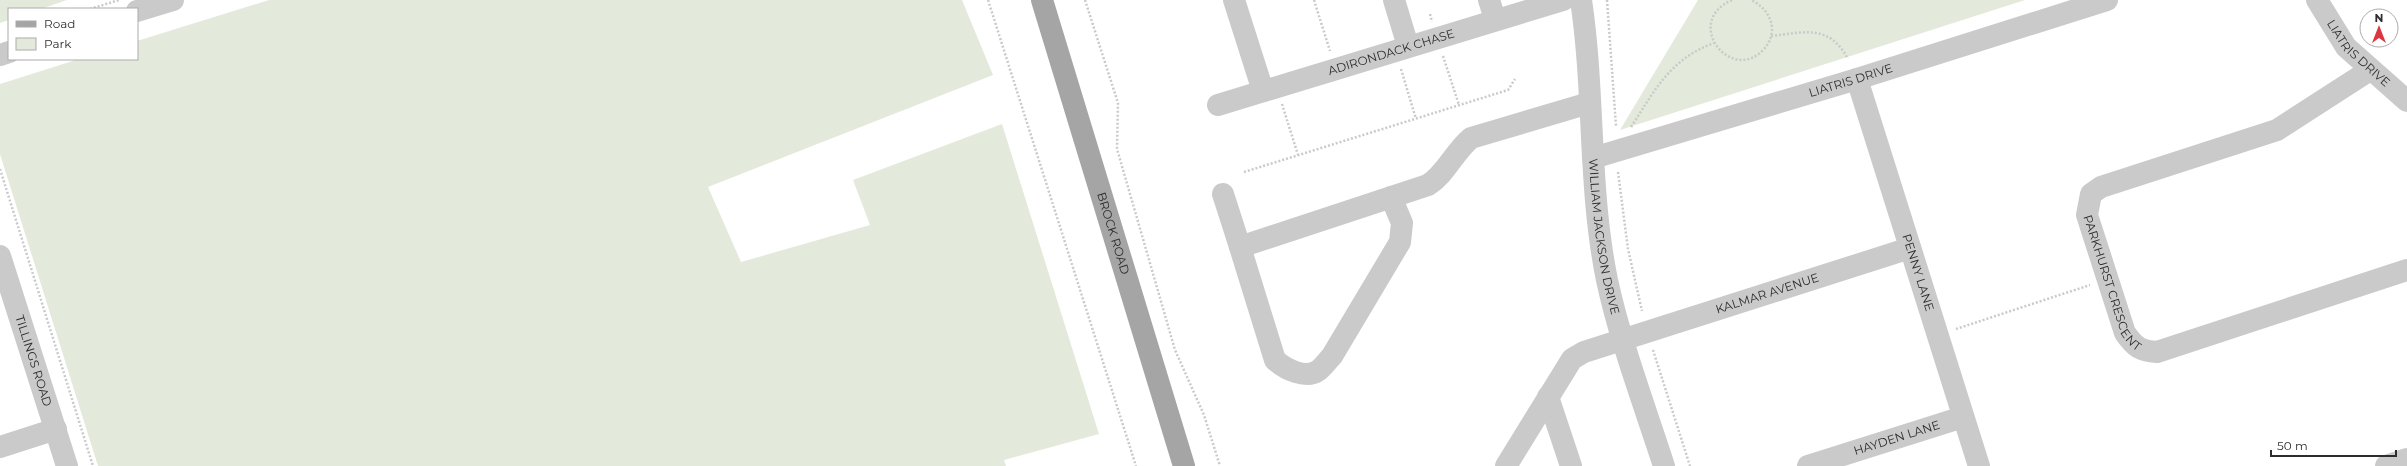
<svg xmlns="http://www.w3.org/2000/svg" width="2407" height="466" viewBox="0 0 2407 466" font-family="Montserrat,sans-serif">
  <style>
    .green { fill: #e3eadb }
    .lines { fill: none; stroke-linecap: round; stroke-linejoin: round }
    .path { stroke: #cacaca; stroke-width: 2.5; stroke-dasharray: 2 2; stroke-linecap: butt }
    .minor { stroke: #cacaca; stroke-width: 22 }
    .major { stroke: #a5a5a5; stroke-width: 22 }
    .labels { text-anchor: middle; stroke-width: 4; stroke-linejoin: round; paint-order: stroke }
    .street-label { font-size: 12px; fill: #2d2d2d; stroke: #fff }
  </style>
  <rect width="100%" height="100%" fill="#fff"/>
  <!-- green -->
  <g class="green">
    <path d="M0,0H67L41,9H9V20L0,23Z"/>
    <path d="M269,0H962L993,75L708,187L741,262L870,225L853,180L1002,124L1099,434L1004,460L1006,466H98L0,154V84L79,59H137V41Z"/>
    <path d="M1698,0H2025L1620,130Z"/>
  </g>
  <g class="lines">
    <!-- path -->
    <g class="path">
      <path d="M988,0L1136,466"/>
      <path d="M1085,0L1118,103L1117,149L1139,225L1175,350L1204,415L1220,466"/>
      <path d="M1314,0L1330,51"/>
      <path d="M1607,0L1616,126"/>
      <path d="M1732,0C1682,22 1731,84 1763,50C1769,44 1772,37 1772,28C1771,15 1762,5 1751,0"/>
      <path d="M90,9L119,0"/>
      <path d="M1430,14L1432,22"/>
      <path d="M1771,36C1806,32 1829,24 1848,59"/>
      <path d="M1443,56L1459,105"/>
      <path d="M1401,69L1416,119"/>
      <path d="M1282,104L1298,155"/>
      <path d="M1631,127C1655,90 1670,59 1714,43"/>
      <path d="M0,169L93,466"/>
      <path d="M1244,172L1508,90L1515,79"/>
      <path d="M1618,172L1628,249L1642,311"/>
      <path d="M1956,329L2090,285"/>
      <path d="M1653,350L1690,466"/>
    </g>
    <!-- minor -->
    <g class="minor">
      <path d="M1234,0L1263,91"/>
      <path d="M1394,0L1408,46"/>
      <path d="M1489,0L1495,19"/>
      <path id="s1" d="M1581,0C1595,93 1588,188 1607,280C1620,341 1645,407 1664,466"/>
      <path id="s2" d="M2317,0L2346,47L2407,101"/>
      <path d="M137,11L173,0"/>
      <path d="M0,55L9,52"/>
      <path id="s3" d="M2370,70L2277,130L2101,187L2091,194L2087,215L2125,333C2135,347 2140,351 2157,352L2407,270"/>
      <path id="s4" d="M1857,79L1979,466"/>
      <path id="s5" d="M1218,105L1563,0"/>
      <path id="s6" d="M1593,158L1857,79L2107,0"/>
      <path d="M1223,194L1240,247L1428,185C1446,174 1454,152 1471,138L1589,103"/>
      <path d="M1240,247L1275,360C1285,369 1306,380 1319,370C1324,366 1328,360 1332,356L1400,242L1402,223L1391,197"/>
      <path id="s7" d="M0,256L67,466"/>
      <path d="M1548,397L1571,466"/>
      <path d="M0,447L56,429"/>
      <path id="s8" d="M1506,466L1572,359L1584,352L1910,248"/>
      <path id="s9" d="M1808,466L1963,417"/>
      <path d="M2386,466L2407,459"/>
    </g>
    <!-- major -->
    <path class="major" id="s10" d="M1042,0L1184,466"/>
  </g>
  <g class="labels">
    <!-- street labels -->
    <g class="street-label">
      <text dy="4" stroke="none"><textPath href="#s5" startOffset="181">ADIRONDACK CHASE</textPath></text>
      <text dy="4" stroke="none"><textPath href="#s2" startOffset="68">LIATRIS DRIVE</textPath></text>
      <text dy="4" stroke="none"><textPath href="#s6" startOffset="269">LIATRIS DRIVE</textPath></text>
      <text dy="4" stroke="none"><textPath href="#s10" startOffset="244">BROCK ROAD</textPath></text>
      <text dy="4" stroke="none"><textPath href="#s1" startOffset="238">WILLIAM JACKSON DRIVE</textPath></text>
      <text dy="4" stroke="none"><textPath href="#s4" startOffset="203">PENNY LANE</textPath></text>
      <text dy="4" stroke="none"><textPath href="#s3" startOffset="402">PARKHURST CRESCENT</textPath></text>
      <text dy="4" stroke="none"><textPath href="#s8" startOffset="332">KALMAR AVENUE</textPath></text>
      <text dy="4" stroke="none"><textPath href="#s7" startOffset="110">TILLINGS ROAD</textPath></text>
      <text dy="4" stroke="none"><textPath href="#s9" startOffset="93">HAYDEN LANE</textPath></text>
    </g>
  </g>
  <!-- legend -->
  <rect x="8" y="8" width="130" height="52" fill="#ffffff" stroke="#ababab"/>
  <rect x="16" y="21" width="20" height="6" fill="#a5a5a5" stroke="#ababab"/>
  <text x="44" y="28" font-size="12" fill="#2d2d2d">Road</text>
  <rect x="16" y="38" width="20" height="12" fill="#e3eadb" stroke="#ababab"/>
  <text x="44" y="48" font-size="12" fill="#2d2d2d">Park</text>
  <!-- north arrow -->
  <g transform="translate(2379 28)"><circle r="19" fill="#ffffff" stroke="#ababab"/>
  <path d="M0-3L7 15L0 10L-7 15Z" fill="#dc3642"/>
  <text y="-6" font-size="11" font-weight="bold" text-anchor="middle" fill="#2d2d2d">N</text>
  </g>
  <!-- scale -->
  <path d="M2271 450v6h125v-6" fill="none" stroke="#2d2d2d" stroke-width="2"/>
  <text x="2277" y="450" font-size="12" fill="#2d2d2d" stroke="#ffffff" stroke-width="3" paint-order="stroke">50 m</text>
</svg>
